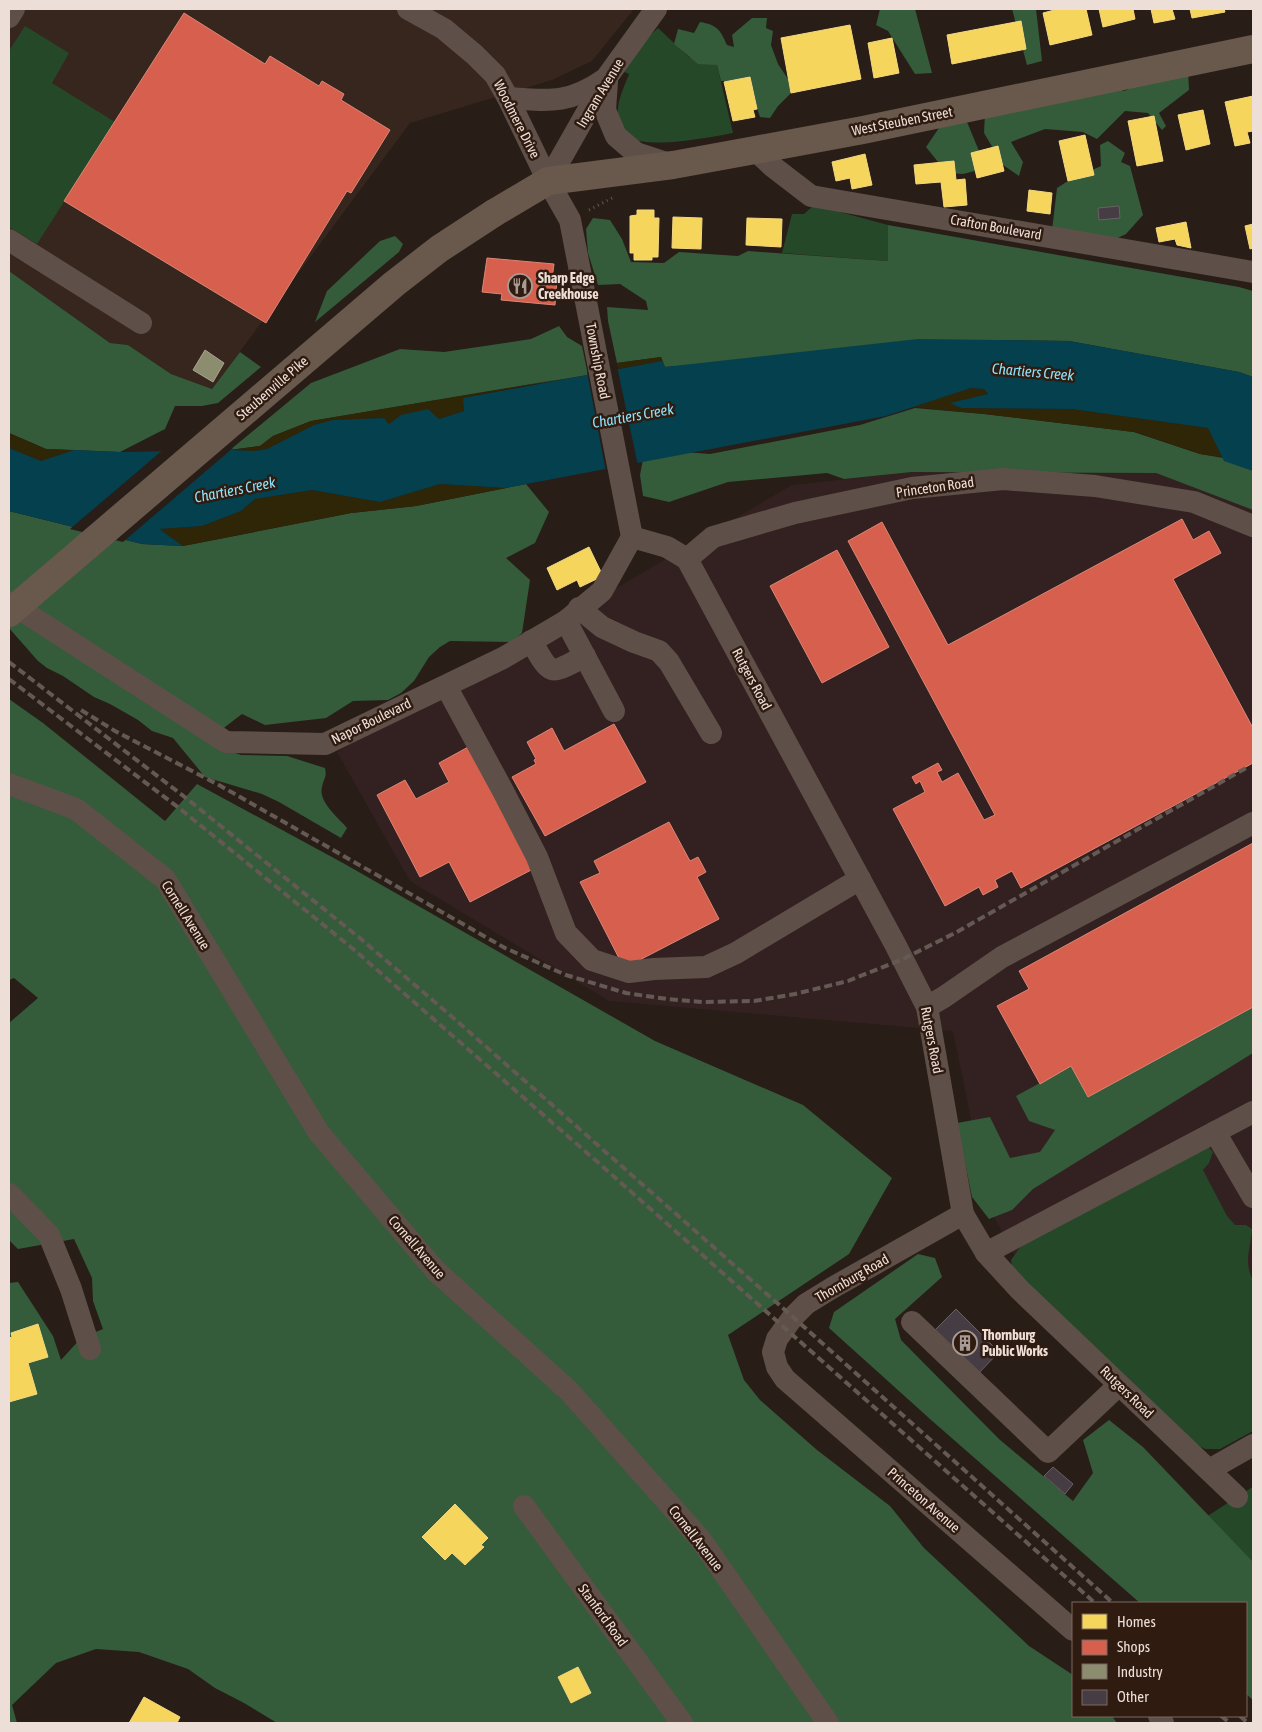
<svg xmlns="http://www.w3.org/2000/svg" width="1262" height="1732" viewBox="0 0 1262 1732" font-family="'Asap Condensed',sans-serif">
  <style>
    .commercial { fill: #332121 }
    .industrial { fill: #37261e }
    .green { fill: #254829 }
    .forest { fill: #345b3a }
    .sand { fill: #2f2608 }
    .water { fill: #04404e }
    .pier { fill: #281d17 }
    .homes { fill: #f6d55c; stroke: #f3d881 }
    .shops { fill: #d6604d; stroke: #dd8676 }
    .industry { fill: #8c8c6e; stroke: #a9a58e }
    .building { fill: #463d44; stroke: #686163 }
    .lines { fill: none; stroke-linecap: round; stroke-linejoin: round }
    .path { stroke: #645a53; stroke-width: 3; stroke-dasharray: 1 4; stroke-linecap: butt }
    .minor { stroke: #5e5048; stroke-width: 22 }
    .major { stroke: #69584c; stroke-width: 28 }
    .rail { stroke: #645a53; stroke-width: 4; stroke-dasharray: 8 4; stroke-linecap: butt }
    .major-bridge { stroke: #69584c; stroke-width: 28 }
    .labels { text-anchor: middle; stroke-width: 5; stroke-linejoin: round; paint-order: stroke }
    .street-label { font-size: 14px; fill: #edded7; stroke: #2f1b10 }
    .poi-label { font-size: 14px; font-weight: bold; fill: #edded7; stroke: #2f1b10; text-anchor: start }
    .water-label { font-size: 15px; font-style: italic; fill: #8ee3fb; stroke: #2f1b10 }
  </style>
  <rect width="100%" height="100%" fill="#281d17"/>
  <!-- commercial -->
  <path class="commercial" d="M912,472L1156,473L1253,510V1285L1017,1260L989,1208L953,1031L609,1001L410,881L337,752L792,485Z"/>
  <!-- industrial -->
  <path class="industrial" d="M9,9H634L592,61L552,80L410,123L212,389L171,374L128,345L110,343L9,271Z"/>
  <!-- green -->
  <g class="green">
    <path d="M25,26L69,53L52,83L115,122L37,244L9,227V51Z"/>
    <path d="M658,28L689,57L717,65L733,133C712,137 650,149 632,138C628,135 620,124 619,119C615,104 624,88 629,74L624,72L640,45Z"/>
    <path d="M814,205L888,225V261L782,253L792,214H804Z"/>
    <path d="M1208,1147L1213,1152L1209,1163L1203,1170L1227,1216L1235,1225H1246L1252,1229C1251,1248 1243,1261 1253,1280V1431L1220,1449H1205L1188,1440L1012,1268L1011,1260L1021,1246Z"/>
    <path d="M1251,1488H1253V1604L1246,1603L1192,1526Z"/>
  </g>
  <!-- forest -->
  <g class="forest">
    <path d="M880,9H915L932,73L915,74L888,31L876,25Z"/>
    <path d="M1012,9H1036L1042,61L1027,65Z"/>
    <path d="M752,18H767L766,28L773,31L771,45L778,64L788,79L791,93L778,106L770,118L760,117L747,81H721L717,65L698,64L674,44L678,29L694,33L700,22C717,25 720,29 727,45L734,47L732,35Z"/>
    <path d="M1188,70L1189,90L1159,113L1166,126L1162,130L1148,113L1125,111L1097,139L1083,132L1045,129L1011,142L1023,162L1019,176L1003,165L984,133L985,113L1115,87L1124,91L1149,80Z"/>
    <path d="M967,122L979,151L975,171L963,174L947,173L926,147L941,125Z"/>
    <path d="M1108,141L1125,153L1121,162L1130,166L1143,215L1126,234L1095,249L1052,230L1057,188L1068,181L1101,166L1100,145Z"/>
    <path d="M593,218L610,220L622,239L631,262L664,263L679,252L738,256L748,251L888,261V225L1239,287L1253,291V377L1239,372L1069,341L1000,340L665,367L661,357L617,363L608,321L607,307L648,310L646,301L620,284L598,285L588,253L586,229Z"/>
    <path d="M395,236L403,244L399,252L315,322L327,291L380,241Z"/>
    <path d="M9,271L110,343L128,345L171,374L212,389L240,352L261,367L218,403L202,406H175L165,429L120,452L46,449L9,433Z"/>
    <path d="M559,326L567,337L582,346L588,375L311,421L273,436L260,446L230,450L311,383L400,349L444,352L531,339Z"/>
    <path d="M915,408L984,414L1134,432L1200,454L1253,463V510L1156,473L912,472L844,479L827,473L728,482L669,502L643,496L640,475L645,449L710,454L860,425Z"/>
    <path d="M526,484L549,512L535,543L506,558L530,580L522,633L512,642L450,641L440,647L429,657L414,681L401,693L388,700L353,701L326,718L265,725L242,714L225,727L218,736L226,750L241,755L287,756L325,768C327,778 324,778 322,787C318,802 338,817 347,828L341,838L279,802L262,794L205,777L173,738L152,731L138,720L110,704L94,697L63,676L47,668L38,661L9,628V511L142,544L183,546L351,513L416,506Z"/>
    <path d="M9,699L43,723L165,821L197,784L343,863L655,1041L803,1105L892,1178L849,1254L728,1335L744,1380L760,1400L817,1450L890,1506L924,1548L1029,1646L1073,1675V1716H1112L1117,1723H277L244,1703L215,1688L188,1669L139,1652L96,1649L56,1663L12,1705L17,1723H9V1283L18,1282L53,1336L61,1360L81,1338L103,1329L93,1301L92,1278L74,1239L18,1249L9,1240V1023L38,998L14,978L9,980Z"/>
    <path d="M1253,1006V1053L1033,1189L1012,1210L989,1219L972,1197L957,1123L990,1117L1010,1158L1040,1152L1055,1130L1029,1121L1016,1096L1071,1066L1088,1097Z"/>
    <path d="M918,1254L935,1258L942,1277L895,1319L901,1340L999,1439L1073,1501L1093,1473L1083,1440L1109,1420L1143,1447L1253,1562V1700L1246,1694V1603H1140L930,1419L829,1328L834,1312Z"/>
  </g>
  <!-- sand -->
  <g class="sand">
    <path d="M661,357L662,361L618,369L617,363Z"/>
    <path d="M555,380L463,398L464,411L439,419L401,415L389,424L384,418L333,420L314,425L267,449L255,451L230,450L260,446L273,436L311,421Z"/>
    <path d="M971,388L984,389L988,394L951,403L961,408L1072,409L1209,428L1222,457L1200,454L1134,432L984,414L913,407Z"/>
    <path d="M9,433L46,449L74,450L41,461L9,448Z"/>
    <path d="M440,484L506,488L416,506L351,513L183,546L158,529L202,526L241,511L255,499L312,490L380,502Z"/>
  </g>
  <!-- water -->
  <path class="water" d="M918,339L1069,341L1239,372L1253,377V471L1224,461L1208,428L1072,409L961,408L950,403L988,394L984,389L971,388L886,416L506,488L440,484L380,502L312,490L255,499L241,511L202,526L159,529L183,546L142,544L9,511V448L41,461L74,450L120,452L230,450L255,451L267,449L314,425L333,420L384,418L389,424L401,415L428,409L439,419L464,411L463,398L662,361L665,367Z"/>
  <!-- pier -->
  <g class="pier">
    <path d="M617,366L638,466L606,472L587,372Z"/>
    <path d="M233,448L123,542L70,529L164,449Z"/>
  </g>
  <!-- homes -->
  <g class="homes">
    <path d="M1058,9H1086L1092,35L1050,45L1043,13Z"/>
    <path d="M1099,9H1133L1135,19L1103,27Z"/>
    <path d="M1151,9H1172L1175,19L1154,23Z"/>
    <path d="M1190,9H1224L1225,12L1192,18Z"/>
    <path d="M1021,21L1026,49L952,64L947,35Z"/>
    <path d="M850,25L861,79L791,93L781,38Z"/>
    <path d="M892,38L899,73L874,78L868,43Z"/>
    <path d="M750,77L757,109L753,110L755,117L733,121L724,82Z"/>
    <path d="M1253,96V131L1247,132L1250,143L1235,146L1225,102Z"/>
    <path d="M1203,110L1210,144L1186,150L1178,115Z"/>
    <path d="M1154,116L1163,161L1137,166L1128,121Z"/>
    <path d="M1085,135L1094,175L1068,181L1059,141Z"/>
    <path d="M998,146L1004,171L977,178L971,153Z"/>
    <path d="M865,154L872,185L852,189L850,178L836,181L832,162Z"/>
    <path d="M954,161L956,180L965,179L967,205L944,207L941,182L916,184L914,165Z"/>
    <path d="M1029,190L1052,193L1050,214L1027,211Z"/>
    <path d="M637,210H654V218H659L658,257H652V260H634V253H630V216L637,215Z"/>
    <path d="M673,217L702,218L701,249L672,248Z"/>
    <path d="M747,218L782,219L781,247L746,245Z"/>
    <path d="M1186,222L1191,248L1177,245L1175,239L1159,242L1156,228Z"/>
    <path d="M1253,224V248L1250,249L1245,226Z"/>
    <path d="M589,547L603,576L580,587L577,580L557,590L547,568Z"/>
    <path d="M38,1324L48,1357L28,1363L37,1394L9,1402V1338L12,1337L11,1333Z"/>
    <path d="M455,1504L488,1538L481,1545L484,1547L465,1565L452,1553L445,1560L422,1537Z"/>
    <path d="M578,1667L591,1693L571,1703L558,1677Z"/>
    <path d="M144,1697L180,1717L177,1723H129Z"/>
  </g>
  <!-- shops -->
  <g class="shops">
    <path d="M184,13L265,64L270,56L319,86L322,81L344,94L341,100L390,130L351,193L347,191L266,323L64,201Z"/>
    <path d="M487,258L554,264L552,279H557L555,305L501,300L502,294L482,292Z"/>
    <path d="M1182,519L1193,540L1209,531L1221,553L1173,579L1253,728V763L1021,888L1012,871L995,880L998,887L983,895L979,887L945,906L893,809L925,792L920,781L916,784L912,777L938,763L942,770L937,772L942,782L958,773L984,820L995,815L848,541L882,522L948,645Z"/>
    <path d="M837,550L889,647L822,683L770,586Z"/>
    <path d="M614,724L646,782L545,836L512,777L536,764L534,760L536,759L527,742L552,728L564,751Z"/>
    <path d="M470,746L535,868L470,902L449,862L420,877L377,795L405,780L416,799L449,782L439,763Z"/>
    <path d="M669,822L690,861L698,857L706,872L697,877L719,919L624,968L580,882L600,873L594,861Z"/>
    <path d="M1253,843V1007L1088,1097L1071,1066L1040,1084L997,1006L1029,989L1019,971Z"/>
  </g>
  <!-- industry -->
  <path class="industry" d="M205,350L224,363L213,382L193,370Z"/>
  <!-- building -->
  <g class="building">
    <path d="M1119,206L1120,218L1099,220L1098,208Z"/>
    <path d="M956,1309L999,1352L975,1377L931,1334Z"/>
    <path d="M1053,1467L1073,1484L1065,1494L1044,1476Z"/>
  </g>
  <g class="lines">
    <!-- path -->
    <path class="path" d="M589,210L614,197"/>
    <!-- minor -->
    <g class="minor">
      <path d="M9,17L14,9"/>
      <path d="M607,82L605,110L616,136L636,153L672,165"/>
      <path d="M508,98C550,101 569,104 605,79"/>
      <path d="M755,150L772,166L811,196L1253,272"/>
      <path d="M548,181L607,77L656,9"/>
      <path d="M9,240L141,323"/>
      <path d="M632,537L667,547L687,559L895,944L927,1007L963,1214L986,1253L1020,1290L1237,1497"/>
      <path d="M687,559L713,537L795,513L912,488L1003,479L1095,486L1194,502L1253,526"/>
      <path d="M9,602L226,742L325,744L503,658L566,621L602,591L632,537L570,220L548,181L508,98L495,75L475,55L444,29L408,9"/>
      <path d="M579,608L602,627L634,642L659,651L669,662L711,733"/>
      <path d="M566,621L614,711"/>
      <path d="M531,641C552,677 549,675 585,656"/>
      <path d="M446,686L503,791L537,857L566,933L592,960L629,972L654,969L706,967L736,953L860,879"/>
      <path d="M9,784L76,809L165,879L319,1133L436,1271L569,1391L701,1540L828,1723"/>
      <path d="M927,1007L944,997L1002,957L1253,823"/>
      <path d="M1215,1132L1253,1197"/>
      <path d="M9,1194L49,1235L71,1289L90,1349"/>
      <path d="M963,1214L832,1288L806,1304L793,1317L777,1339L773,1352L777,1367L785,1379L1073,1630"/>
      <path d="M986,1253L1253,1112"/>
      <path d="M912,1322L1048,1452L1119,1385"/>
      <path d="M1209,1470L1253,1445"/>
      <path d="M524,1506L682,1723"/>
      <path d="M1159,1716L1163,1723"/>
    </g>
    <!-- major -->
    <path class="major" d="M494,213L548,181L673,165L755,150L863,130L1253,49"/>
    <!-- rail -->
    <g class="rail">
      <path d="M9,662L186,798L361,939L450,1015L793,1317L1113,1603"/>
      <path d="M9,679L179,808L352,948L602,1166L1095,1603"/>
      <path d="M81,710L115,731L219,785L505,948L566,975L626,993L667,999L702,1002L754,1001L795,994L848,981L903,959L955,933L1246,768"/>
      <path d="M1221,1716L1230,1723"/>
      <path d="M1240,1716L1248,1723"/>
    </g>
    <!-- major-bridge -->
    <path class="major-bridge" d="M9,613L394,284L439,249L494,213"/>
  </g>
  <!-- icons -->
  <defs>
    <symbol id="restaurant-ring" viewBox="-11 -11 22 22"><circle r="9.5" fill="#2f1b10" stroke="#a89a94" stroke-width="1.5"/><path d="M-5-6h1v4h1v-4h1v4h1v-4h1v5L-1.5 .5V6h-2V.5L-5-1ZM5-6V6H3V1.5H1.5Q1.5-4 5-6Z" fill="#a89a94"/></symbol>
    <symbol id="building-ring" viewBox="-11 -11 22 22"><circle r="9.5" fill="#2f1b10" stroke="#a89a94" stroke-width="1.5"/><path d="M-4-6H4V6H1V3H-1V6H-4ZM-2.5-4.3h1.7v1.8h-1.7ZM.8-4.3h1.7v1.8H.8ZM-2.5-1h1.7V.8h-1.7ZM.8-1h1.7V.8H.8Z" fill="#a89a94"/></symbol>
  </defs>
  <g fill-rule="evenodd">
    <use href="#restaurant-ring" x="506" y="272" width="28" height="28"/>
    <use href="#building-ring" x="951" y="1329" width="28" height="28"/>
  </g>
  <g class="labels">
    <!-- street labels -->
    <g class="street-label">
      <text transform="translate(600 93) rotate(-59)" y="5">Ingram Avenue</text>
      <text transform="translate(517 119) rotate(63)" y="5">Woodmere Drive</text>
      <text transform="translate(902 121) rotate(-11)" y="5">West Steuben Street</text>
      <text transform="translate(996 227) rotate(10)" y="5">Crafton Boulevard</text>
      <text transform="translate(598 361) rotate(79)" y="5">Township Road</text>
      <text transform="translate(272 388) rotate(-41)" y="5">Steubenville Pike</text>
      <text transform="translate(935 487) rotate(-8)" y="5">Princeton Road</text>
      <text transform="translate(752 679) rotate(62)" y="5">Rutgers Road</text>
      <text transform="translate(371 721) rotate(-26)" y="5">Napor Boulevard</text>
      <text transform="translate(186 915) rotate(58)" y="5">Cornell Avenue</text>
      <text transform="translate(932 1040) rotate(79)" y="5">Rutgers Road</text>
      <text transform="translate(417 1247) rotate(49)" y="5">Cornell Avenue</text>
      <text transform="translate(852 1278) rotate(-30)" y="5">Thornburg Road</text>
      <text transform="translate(1127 1392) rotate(44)" y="5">Rutgers Road</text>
      <text transform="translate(924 1500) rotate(41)" y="5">Princeton Avenue</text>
      <text transform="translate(696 1538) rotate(52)" y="5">Cornell Avenue</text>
      <text transform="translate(603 1615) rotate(54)" y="5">Stanford Road</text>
    </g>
    <!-- poi labels -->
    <g class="poi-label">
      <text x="538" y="283">Sharp Edge<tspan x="538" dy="16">Creekhouse</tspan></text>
      <text x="982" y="1340">Thornburg<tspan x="982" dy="16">Public Works</tspan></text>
    </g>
    <!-- water labels -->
    <g class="water-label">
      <text transform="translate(1033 372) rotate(5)" y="5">Chartiers Creek</text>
      <text transform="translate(633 416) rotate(-10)" y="5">Chartiers Creek</text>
      <text transform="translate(235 490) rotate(-11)" y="5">Chartiers Creek</text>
    </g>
  </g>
  <!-- border -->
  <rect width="1262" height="1732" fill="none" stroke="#edded7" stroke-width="20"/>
  <!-- legend -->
  <rect x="1072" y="1602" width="175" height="115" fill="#2f1b10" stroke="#7b6960"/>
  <rect x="1082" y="1614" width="25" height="15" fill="#f6d55c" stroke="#7b6960"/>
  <text x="1117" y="1627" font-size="15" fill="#edded7">Homes</text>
  <rect x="1082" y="1640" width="25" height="15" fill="#d6604d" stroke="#7b6960"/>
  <text x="1117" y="1652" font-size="15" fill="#edded7">Shops</text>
  <rect x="1082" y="1664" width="25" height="15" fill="#8c8c6e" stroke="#7b6960"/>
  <text x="1117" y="1677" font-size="15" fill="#edded7">Industry</text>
  <rect x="1082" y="1690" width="25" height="15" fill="#463d44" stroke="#7b6960"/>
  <text x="1117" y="1702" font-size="15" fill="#edded7">Other</text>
</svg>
